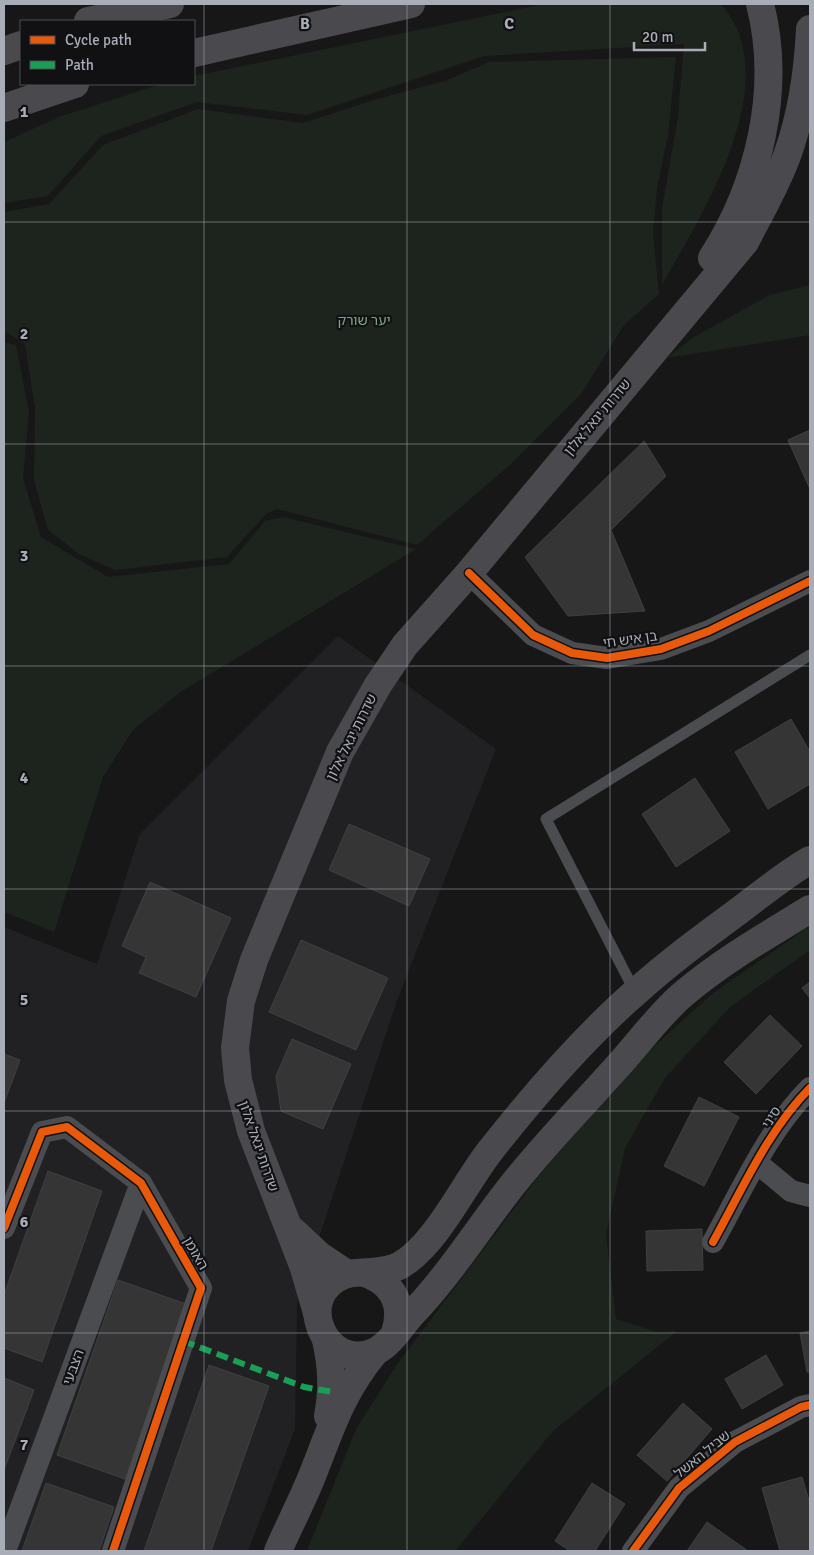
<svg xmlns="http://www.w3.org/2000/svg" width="814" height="1555" viewBox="0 0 814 1555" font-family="Signika,'Noto Sans Hebrew',sans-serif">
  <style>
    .built { fill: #212123 }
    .green { fill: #1d241e }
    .building { fill: #353536; stroke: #3f4043 }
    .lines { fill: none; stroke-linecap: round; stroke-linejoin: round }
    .service { stroke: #4b4c50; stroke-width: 11 }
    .minor { stroke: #4b4c50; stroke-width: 22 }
    .secondary { stroke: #4a4a4e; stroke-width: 28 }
    .quiet { stroke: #1a9f57; stroke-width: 6; stroke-dasharray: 12 6; stroke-linecap: butt }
    .cycleway-casing { stroke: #111113; stroke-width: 11 }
    .cycleway { stroke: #e8590c; stroke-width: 8 }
    .grid { fill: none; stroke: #a8adb8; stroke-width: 1; stroke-opacity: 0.55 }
    .labels { text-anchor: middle; stroke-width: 4.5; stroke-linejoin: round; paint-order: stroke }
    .park-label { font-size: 14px; fill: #7fa381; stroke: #111113 }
    .street-label { font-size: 14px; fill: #a8adb8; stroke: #111113 }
    .grid-label { font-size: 16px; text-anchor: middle; font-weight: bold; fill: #a8adb8; stroke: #111113; stroke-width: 4.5; stroke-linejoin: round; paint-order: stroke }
  </style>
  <rect width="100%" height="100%" fill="#171717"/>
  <!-- built -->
  <path class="built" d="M338,636L496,749L396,1003L297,1305L295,1429L248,1551H4V927L97,964L140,834Z"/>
  <!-- green -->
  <g class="green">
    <path d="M544,4H721C788,80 702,214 662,285V209L678,117L684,44L484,56L307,115L197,102L101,136L48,196L4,203V142L59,117L161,84H194V76Z"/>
    <path d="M676,57L668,135L657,189L653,233L659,294L624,325L581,394L512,463L417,545L277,509L266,514L227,557L115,570L79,554L48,530L34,480L35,408L25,344L4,331V212L49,204L103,145L198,109L303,123L377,99L445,81L489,62Z"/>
    <path d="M810,285V335L667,358L694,337L770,295Z"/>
    <path d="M4,342L16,345L29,412L23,478L41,537L108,577L229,564L265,521L283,517L416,549L179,693L133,730L103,777L54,932L4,912Z"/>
    <path d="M810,926V950L730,1007L665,1078L625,1148L606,1234L616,1319L657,1332L677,1331L553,1431L455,1551H307L356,1429L398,1363L538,1177L639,1060L713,993Z"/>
  </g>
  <!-- building -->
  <g class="building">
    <path d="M810,430V489L788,440Z"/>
    <path d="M644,441L666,476L611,530L645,611L568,616L525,557Z"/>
    <path d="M791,719L810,752V784L768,809L735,752Z"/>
    <path d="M695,778L730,831L676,867L642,814Z"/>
    <path d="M349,824L430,859L409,906L329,870Z"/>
    <path d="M150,882L231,918L196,997L139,973L146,957L122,946Z"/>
    <path d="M301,940L388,978L356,1050L269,1012Z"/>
    <path d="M810,982V998L802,988Z"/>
    <path d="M770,1015L802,1046L756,1094L724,1062Z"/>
    <path d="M292,1039L351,1064L323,1129L281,1111L276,1076Z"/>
    <path d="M4,1054L20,1060L4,1103Z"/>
    <path d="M699,1097L739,1117L704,1186L664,1166Z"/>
    <path d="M48,1171L102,1191L42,1362L4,1348V1295Z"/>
    <path d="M702,1229L703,1270L647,1271L646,1231Z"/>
    <path d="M118,1280L186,1304L125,1479L57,1455Z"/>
    <path d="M810,1331V1372H807L800,1333Z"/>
    <path d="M766,1355L783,1385L742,1409L725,1379Z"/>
    <path d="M209,1365L269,1386L211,1551H144Z"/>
    <path d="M4,1378L34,1390L4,1470Z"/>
    <path d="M683,1403L712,1429L667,1481L637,1455Z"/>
    <path d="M802,1477L810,1504V1551H780L762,1488Z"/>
    <path d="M46,1483L114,1507L99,1551H22Z"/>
    <path d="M592,1483L625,1504L595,1551H570L555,1541Z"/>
    <path d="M707,1522L748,1551H687Z"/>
  </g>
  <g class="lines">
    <!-- service -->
    <path class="service" d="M635,992L546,819L810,655"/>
    <!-- minor -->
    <g class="minor">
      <path d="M469,573L533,635L572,653L607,658L661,649L709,631L810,581"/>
      <path d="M757,1163L791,1191L810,1196"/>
      <path d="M4,1228L42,1132L67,1127L141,1183L201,1288L113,1551"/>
      <path d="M713,1242C742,1190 768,1130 810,1088"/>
      <path d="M5,1551L141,1183"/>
      <path d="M633,1551L679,1488L735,1442L801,1407L810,1405"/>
    </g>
    <!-- secondary -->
    <g class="secondary">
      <path d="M88,21L170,4"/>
      <path d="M4,51L21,45"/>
      <path d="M194,53L411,4"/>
      <path d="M4,108L75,84"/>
      <path d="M712,258C759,185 782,89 760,4"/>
      <path d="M810,860C784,875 760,895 736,913C702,938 668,963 637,991C583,1038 534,1095 490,1151C464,1184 435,1247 399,1266C391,1270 381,1271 372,1272C362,1273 353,1272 344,1275C291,1296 326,1375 376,1351C390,1344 400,1328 410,1316C449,1276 479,1227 514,1183C546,1143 582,1106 616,1068C638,1044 658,1016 682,995C722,961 766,936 810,909"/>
      <path d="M292,1230L320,1256L347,1274"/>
      <path d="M365,1273C394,1283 404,1305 395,1333"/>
      <path d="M317,1313L304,1268L251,1131L238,1080L235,1048L241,1001L254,960L340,752L378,685L405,645L469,573L745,242C760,213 777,184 788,153C802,113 808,71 810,29"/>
      <path d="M326,1340C332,1367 333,1389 328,1416"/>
      <path d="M278,1551C288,1528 300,1505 310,1481C330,1432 340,1394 375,1352"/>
    </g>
    <!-- quiet -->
    <path class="quiet" d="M183,1341L304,1387L333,1392"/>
    <defs>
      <g id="cycleway">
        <path d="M469,573L533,635L572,653L607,658L661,649L709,631L810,581"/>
        <path d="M4,1228L42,1132L67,1127L141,1183L201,1288L113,1551"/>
        <path d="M713,1242C742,1190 768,1130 810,1088"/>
        <path d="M633,1551L679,1488L735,1442L801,1407L810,1405"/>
      </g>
    </defs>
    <!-- cycleway casing -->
    <use href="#cycleway" class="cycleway-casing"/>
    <!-- cycleway -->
    <use href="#cycleway" class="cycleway"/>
  </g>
  <!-- grid -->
  <path class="grid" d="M204,4V1551M407,4V1551M610,4V1551M4,222H810M4,444H810M4,666H810M4,889H810M4,1111H810M4,1333H810"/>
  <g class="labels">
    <!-- park labels -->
    <g class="park-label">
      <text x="364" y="325">יער שורק</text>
    </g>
    <!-- street labels -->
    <g class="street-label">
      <text transform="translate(597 417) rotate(-50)" y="5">שדרות יגאל אלון</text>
      <text transform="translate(630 639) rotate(-8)" y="5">בן איש חי</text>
      <text transform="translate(351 737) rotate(-63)" y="5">שדרות יגאל אלון</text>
      <text transform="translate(771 1117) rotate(-58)" y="5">סיני</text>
      <text transform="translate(259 1146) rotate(71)" y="5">שדרות יגאל אלון</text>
      <text transform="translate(196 1253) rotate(60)" y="5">האומן</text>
      <text transform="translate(73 1367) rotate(-70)" y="5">הצבעי</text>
      <text transform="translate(702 1454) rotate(-39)" y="5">שביל האשל</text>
    </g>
  </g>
  <g class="grid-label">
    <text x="305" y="29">B</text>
    <text x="509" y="29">C</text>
    <text x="24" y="117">1</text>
    <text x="24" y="339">2</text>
    <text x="24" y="561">3</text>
    <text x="24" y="783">4</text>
    <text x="24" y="1005">5</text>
    <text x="24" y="1227">6</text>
    <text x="24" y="1450">7</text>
  </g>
  <!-- border -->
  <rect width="814" height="1555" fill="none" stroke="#a8adb8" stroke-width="10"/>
  <!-- legend -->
  <rect x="20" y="20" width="175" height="65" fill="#111113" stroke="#4d4f55"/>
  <rect x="30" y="36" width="25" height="8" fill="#e8590c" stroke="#4d4f55"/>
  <text x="65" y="45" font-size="15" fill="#a8adb8">Cycle path</text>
  <rect x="30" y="61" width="25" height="8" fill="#1a9f57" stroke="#4d4f55"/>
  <text x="65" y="70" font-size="15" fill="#a8adb8">Path</text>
  <!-- scale -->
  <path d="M634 42v8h71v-8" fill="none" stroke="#a8adb8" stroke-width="2.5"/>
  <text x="642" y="42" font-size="15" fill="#a8adb8" stroke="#111113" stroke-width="4" paint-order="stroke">20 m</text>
</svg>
